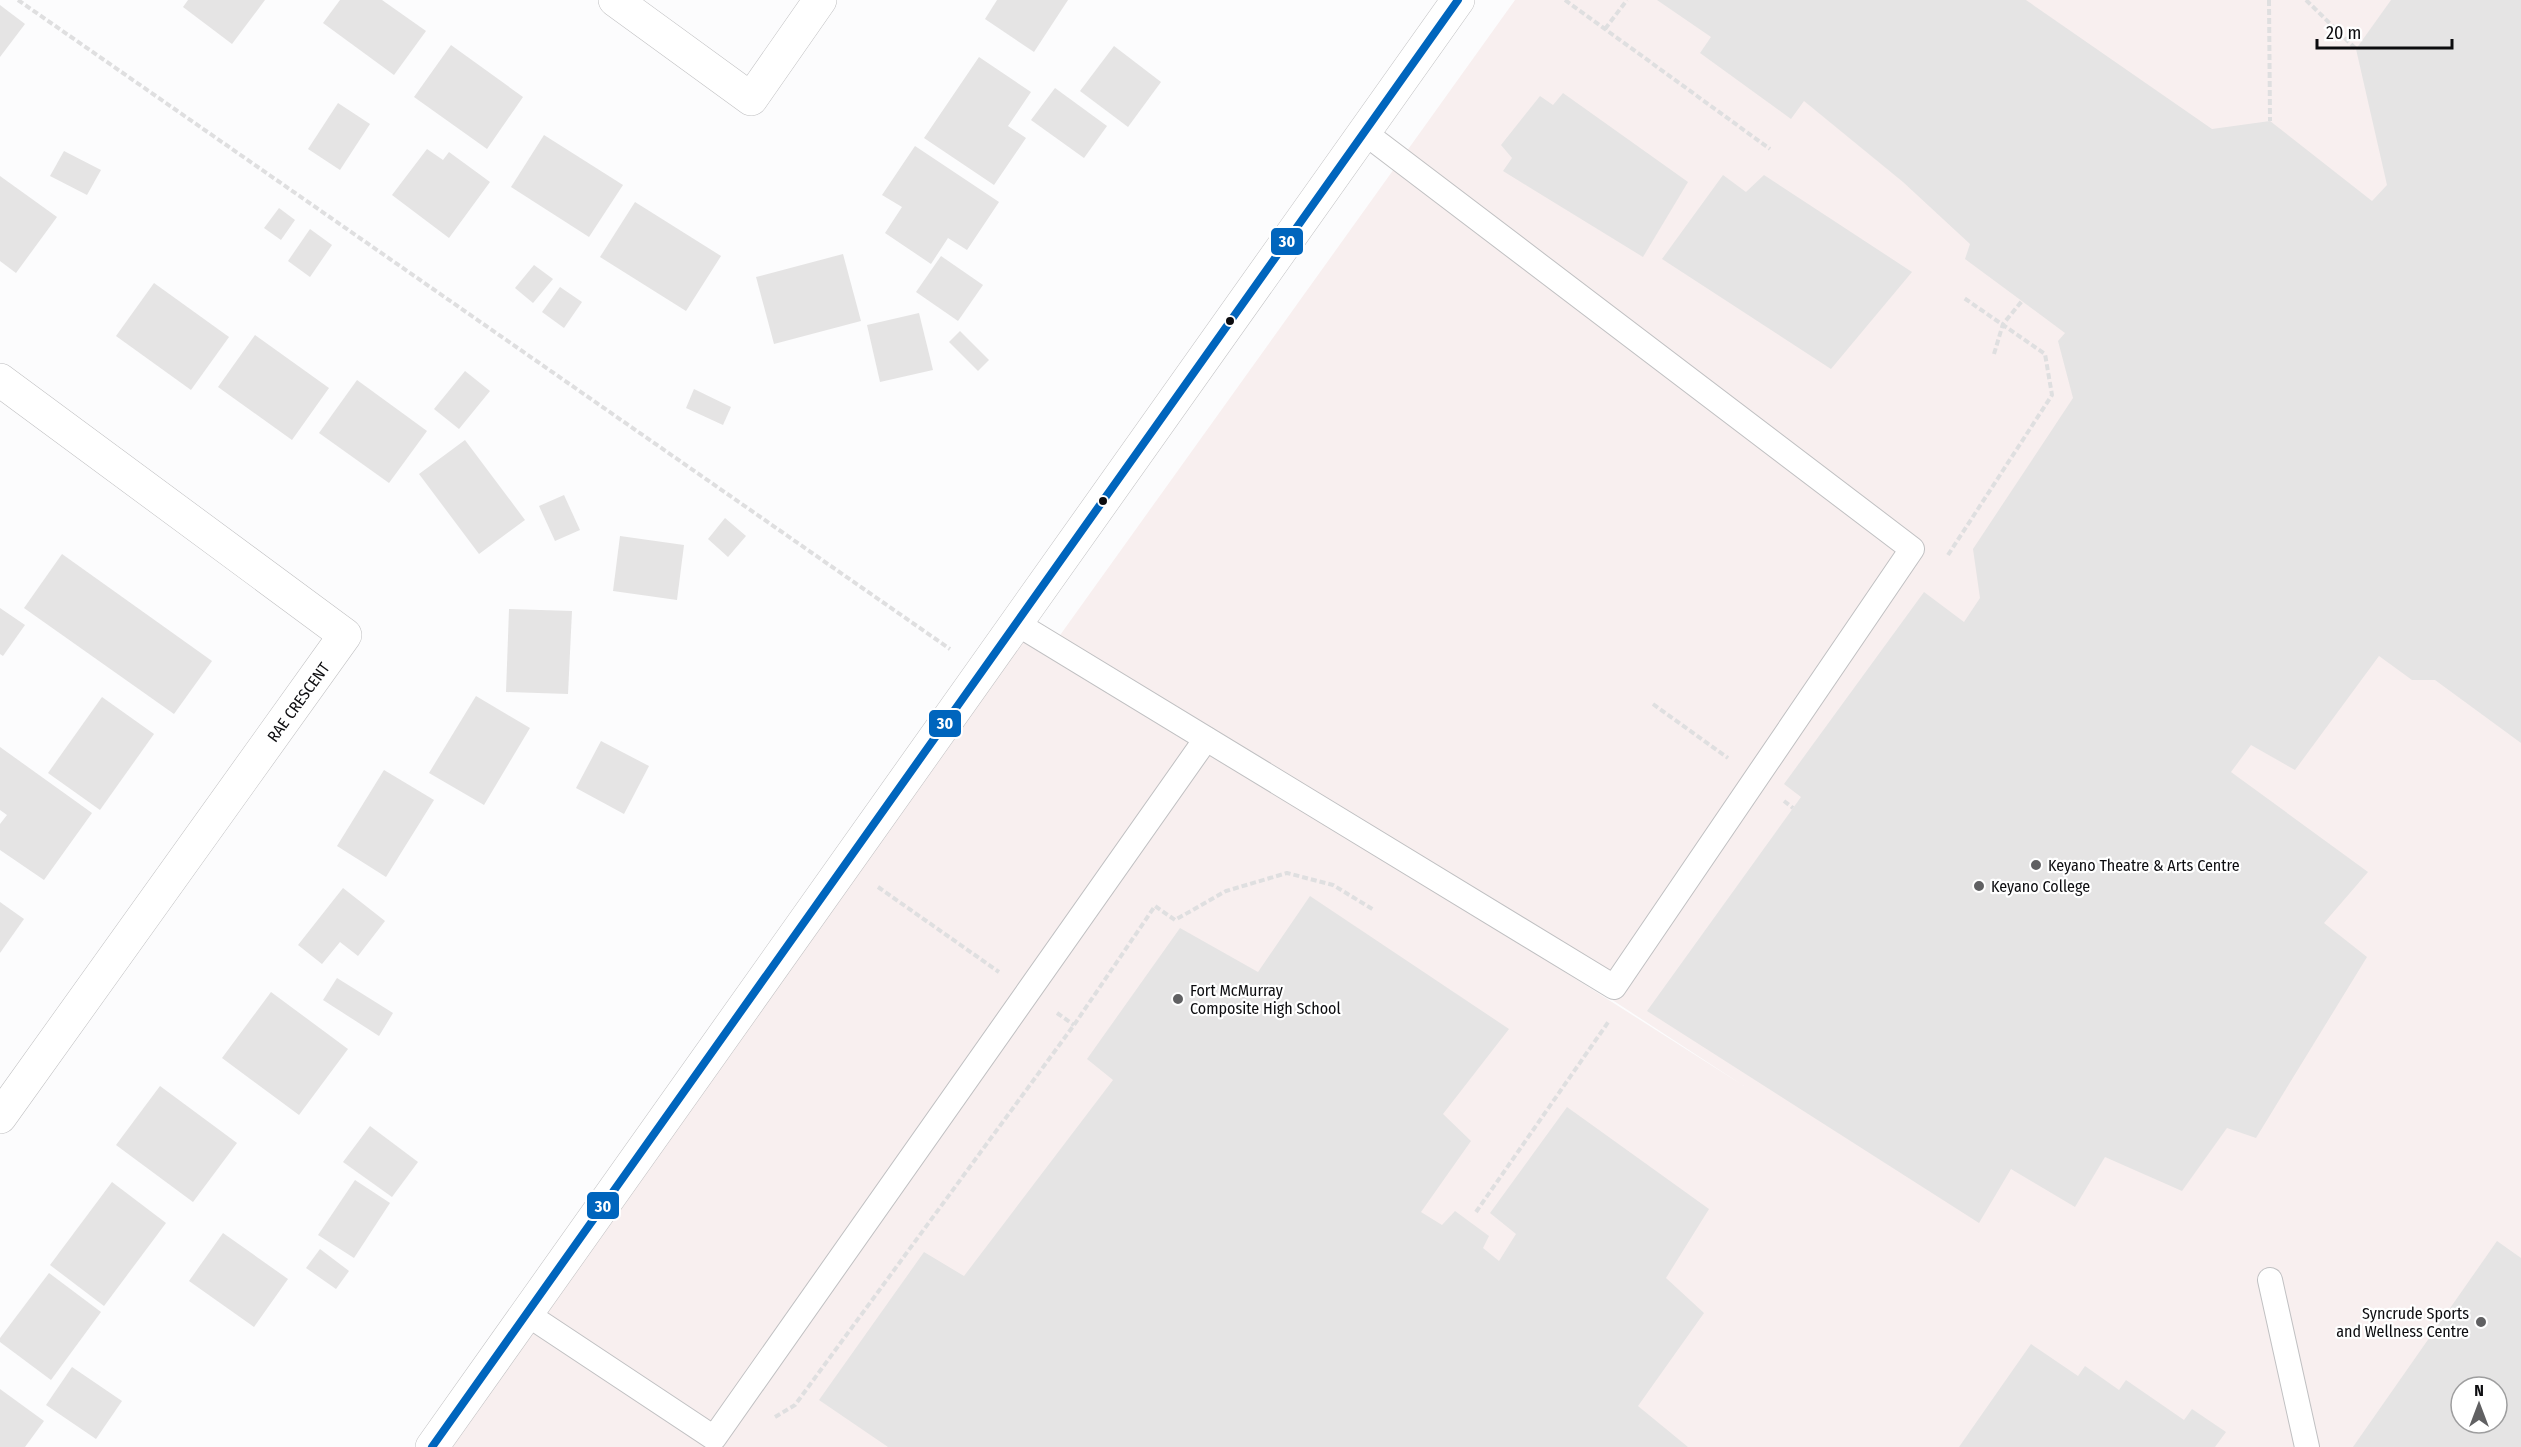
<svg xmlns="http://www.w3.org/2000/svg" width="2521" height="1447" viewBox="0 0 2521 1447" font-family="'Fira Sans Condensed',sans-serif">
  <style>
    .education { fill: #f8efef; fill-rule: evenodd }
    .building { fill: #e5e4e4; fill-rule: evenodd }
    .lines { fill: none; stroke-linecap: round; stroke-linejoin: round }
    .lane-casing { stroke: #c0c0c2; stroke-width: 26 }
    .street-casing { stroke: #c0c0c2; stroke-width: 34 }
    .secondary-casing { stroke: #c0c0c2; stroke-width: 34 }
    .path { stroke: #dfdfe0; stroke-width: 4; stroke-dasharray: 6 3; stroke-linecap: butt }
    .lane { stroke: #fff; stroke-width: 24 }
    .street { stroke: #fff; stroke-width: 33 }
    .secondary { stroke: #fff; stroke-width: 33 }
    .bus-1-casing { stroke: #fff; stroke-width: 12 }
    .bus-1 { stroke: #0065bd; stroke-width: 8 }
    .bus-dot { fill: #0c0c0f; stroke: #fff; stroke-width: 2 }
    .poi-dot { fill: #606062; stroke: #fff; stroke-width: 2 }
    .labels { text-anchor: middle; stroke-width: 4.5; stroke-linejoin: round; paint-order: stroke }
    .street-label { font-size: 16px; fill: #0c0c0f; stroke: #fff }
    .poi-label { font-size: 16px; fill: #0c0c0f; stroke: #fff; text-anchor: start }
    .line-badge { stroke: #fff; stroke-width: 2 }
    .badge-label { font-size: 16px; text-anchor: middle; font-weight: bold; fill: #fff }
  </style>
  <rect width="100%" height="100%" fill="#fcfcfd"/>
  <!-- education -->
  <path class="education" d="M1515,0H2521V1447H432L1016,623L1744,1086L1058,638ZM2461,1387H2497V1423H2461Z"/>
  <!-- building -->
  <g class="building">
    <path d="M188,0H265L232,44L183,7Z"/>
    <path d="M340,0H382L426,31L394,75L323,23Z"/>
    <path d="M997,0H1068L1034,52L985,19Z"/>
    <path d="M1657,0H2026L2212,129L2270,121L2372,201L2387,185L2356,49L2391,0H2521V743L2435,680H2412L2379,656L2295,770L2251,745L2231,772L2368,872L2324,923L2367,957L2256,1138L2227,1128L2182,1191L2105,1157L2075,1207L2011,1169L1979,1223L1647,1011L1801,797L1784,784L1924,592L1964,622L1980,598L1973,549L2073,398L2058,341L2065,333L1965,259L1970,244L1903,182L1804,101L1791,119L1700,53L1711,37Z"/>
    <path d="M0,5L25,24L0,57Z"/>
    <path d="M451,45L523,97L487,149L414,97Z"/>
    <path d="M1114,46L1161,82L1128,127L1080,91Z"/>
    <path d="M979,57L1031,92L1008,126L1026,138L994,185L924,138Z"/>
    <path d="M1055,88L1107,126L1084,158L1031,120Z"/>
    <path d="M1563,93L1688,182L1643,257L1503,171L1512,158L1501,145L1540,96L1553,105Z"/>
    <path d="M338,103L370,124L340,170L308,149Z"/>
    <path d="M544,135L623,185L589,237L511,187Z"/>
    <path d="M915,146L999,202L967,250L948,238L931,264L885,233L902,207L882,195Z"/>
    <path d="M427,149L443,160L449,152L490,182L449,238L392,195Z"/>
    <path d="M64,151L101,170L87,195L50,176Z"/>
    <path d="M1723,175L1746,192L1764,175L1912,272L1831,369L1662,259Z"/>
    <path d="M0,176L57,217L16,273L0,261Z"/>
    <path d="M635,202L721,256L686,311L600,257Z"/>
    <path d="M279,208L295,220L281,240L264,228Z"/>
    <path d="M310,229L332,245L310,277L288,261Z"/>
    <path d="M843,254L861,321L774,344L756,277Z"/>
    <path d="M941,256L983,285L958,321L916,292Z"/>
    <path d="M534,265L553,279L533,303L515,288Z"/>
    <path d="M154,283L229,337L191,390L116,336Z"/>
    <path d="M560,287L582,302L564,328L542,312Z"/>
    <path d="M919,313L933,370L880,382L867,325Z"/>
    <path d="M960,331L989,360L978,371L949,342Z"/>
    <path d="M255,335L329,388L292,440L218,387Z"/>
    <path d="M465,371L490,391L459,429L434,409Z"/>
    <path d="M357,380L427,431L389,483L319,433Z"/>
    <path d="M694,389L731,407L723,425L686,408Z"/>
    <path d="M465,440L525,520L479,554L419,474Z"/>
    <path d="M564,495L580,530L555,541L539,506Z"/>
    <path d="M725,518L746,536L728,557L708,539Z"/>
    <path d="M620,536L684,545L677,600L613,591Z"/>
    <path d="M62,554L212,661L174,714L24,608Z"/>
    <path d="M0,608L25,625L3,656L0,654Z"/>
    <path d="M509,609L572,611L568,694L506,692Z"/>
    <path d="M476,696L530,728L484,805L429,773Z"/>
    <path d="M102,697L154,734L100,810L48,773Z"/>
    <path d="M601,741L649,766L624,814L576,788Z"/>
    <path d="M0,747L92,813L44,880L0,850V824L7,815L0,810Z"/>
    <path d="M384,770L434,800L386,877L337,846Z"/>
    <path d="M343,888L385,921L358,956L340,942L322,964L298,945Z"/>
    <path d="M1310,896L1509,1029L1443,1114L1471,1141L1421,1212L1442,1225L1455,1211L1489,1236L1483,1248L1499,1261L1516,1234L1490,1213L1567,1107L1709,1209L1666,1278L1704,1313L1638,1406L1688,1447H888L819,1400L924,1252L964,1276L1113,1080L1087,1059L1180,928L1258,972Z"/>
    <path d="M0,902L24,919L0,953Z"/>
    <path d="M337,978L393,1013L379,1036L323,1000Z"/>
    <path d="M271,992L348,1049L299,1115L222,1058Z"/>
    <path d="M160,1086L237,1143L193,1202L116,1145Z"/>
    <path d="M370,1126L418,1162L392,1197L343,1162Z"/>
    <path d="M355,1180L390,1203L354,1258L318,1235Z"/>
    <path d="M112,1182L166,1223L104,1306L50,1265Z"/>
    <path d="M223,1233L288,1279L254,1327L189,1281Z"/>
    <path d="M2497,1241L2521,1258V1447H2353ZM2461,1387H2497V1423H2461Z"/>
    <path d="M320,1249L349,1271L336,1289L306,1268Z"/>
    <path d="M49,1273L101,1312L51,1380L0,1342V1338Z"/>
    <path d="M2031,1344L2078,1376L2085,1366L2119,1390L2126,1380L2184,1420L2192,1409L2226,1432L2215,1447H1959Z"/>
    <path d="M72,1367L122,1401L96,1439L46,1405Z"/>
    <path d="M0,1389L44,1421L25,1447H0Z"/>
  </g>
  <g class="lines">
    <defs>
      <g id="lane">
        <path d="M1016,623L1614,987L1912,549L1365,133"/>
        <path d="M2270,1280L2307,1447"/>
        <path d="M527,1314L714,1438L1206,739"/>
      </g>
      <g id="street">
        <path d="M615,0L751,99L820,0"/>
        <path d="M0,380L345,635L0,1117"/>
      </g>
      <path id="secondary" d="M432,1447L1458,0"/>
    </defs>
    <!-- lane casing -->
    <use href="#lane" class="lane-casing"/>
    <!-- street casing -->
    <use href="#street" class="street-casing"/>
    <!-- secondary casing -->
    <use href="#secondary" class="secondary-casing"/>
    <!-- path -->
    <g class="path">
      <path d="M18,0L950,649"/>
      <path d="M1565,0L1770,149"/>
      <path d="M2269,0L2270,121"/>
      <path d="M2306,0L2356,49"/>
      <path d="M1605,29L1627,0"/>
      <path d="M1994,354L2003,324L2022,301"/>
      <path d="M1948,555L2052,395L2045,354L1964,298"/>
      <path d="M1653,704L1728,758"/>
      <path d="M1784,801L1793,808"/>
      <path d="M878,887L999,972"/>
      <path d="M1057,1013L1074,1025"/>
      <path d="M1476,1212L1609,1021"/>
      <path d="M775,1417L795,1405L1074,1025L1155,906L1175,920L1226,891L1287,873L1333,885L1374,910"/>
    </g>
    <!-- lane -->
    <use href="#lane" class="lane"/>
    <!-- street -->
    <use href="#street" class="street"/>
    <!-- secondary -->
    <use href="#secondary" class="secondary"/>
    <defs>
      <path id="bus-1" d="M432,1447L1458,0"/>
    </defs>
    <!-- bus-1 casing -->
    <use href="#bus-1" class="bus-1-casing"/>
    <!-- bus-1 -->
    <use href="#bus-1" class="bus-1"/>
  </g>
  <!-- markers -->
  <g class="bus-dot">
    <circle cx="1230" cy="321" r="5"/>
    <circle cx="1103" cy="501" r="5"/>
  </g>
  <g class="poi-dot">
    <circle cx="2036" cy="865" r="6"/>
    <circle cx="1979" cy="886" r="6"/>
    <circle cx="1178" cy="999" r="6"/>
    <circle cx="2481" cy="1322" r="6"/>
  </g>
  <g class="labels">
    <!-- street labels -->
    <g class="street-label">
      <text transform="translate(298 702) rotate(-54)" y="6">RAE CRESCENT</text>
    </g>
    <!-- poi labels -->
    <g class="poi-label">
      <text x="2048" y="871">Keyano Theatre &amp; Arts Centre</text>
      <text x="1991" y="892">Keyano College</text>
      <text x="1190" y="996">Fort McMurray<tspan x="1190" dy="18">Composite High School</tspan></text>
      <text x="2469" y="1319" text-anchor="end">Syncrude Sports<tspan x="2469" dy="18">and Wellness Centre</tspan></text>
    </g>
  </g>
  <g class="line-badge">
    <rect x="1270" y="227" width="34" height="29" rx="6" fill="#0065bd"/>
    <rect x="928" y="709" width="34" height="29" rx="6" fill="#0065bd"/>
    <rect x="586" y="1191" width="34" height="29" rx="6" fill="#0065bd"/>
  </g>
  <g class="badge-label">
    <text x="1287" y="247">30</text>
    <text x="945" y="729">30</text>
    <text x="603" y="1212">30</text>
  </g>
  <!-- north arrow -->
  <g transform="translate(2479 1405)"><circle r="28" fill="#ffffff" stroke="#9e9e9f" stroke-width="1.5"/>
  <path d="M0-4.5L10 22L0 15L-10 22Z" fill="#606062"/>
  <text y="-9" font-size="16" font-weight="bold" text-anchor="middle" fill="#0c0c0f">N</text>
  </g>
  <!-- scale -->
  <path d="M2317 39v9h135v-9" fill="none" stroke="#0c0c0f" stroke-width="3"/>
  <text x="2326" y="39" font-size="18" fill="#0c0c0f" stroke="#ffffff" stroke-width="4.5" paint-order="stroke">20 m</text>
</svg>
